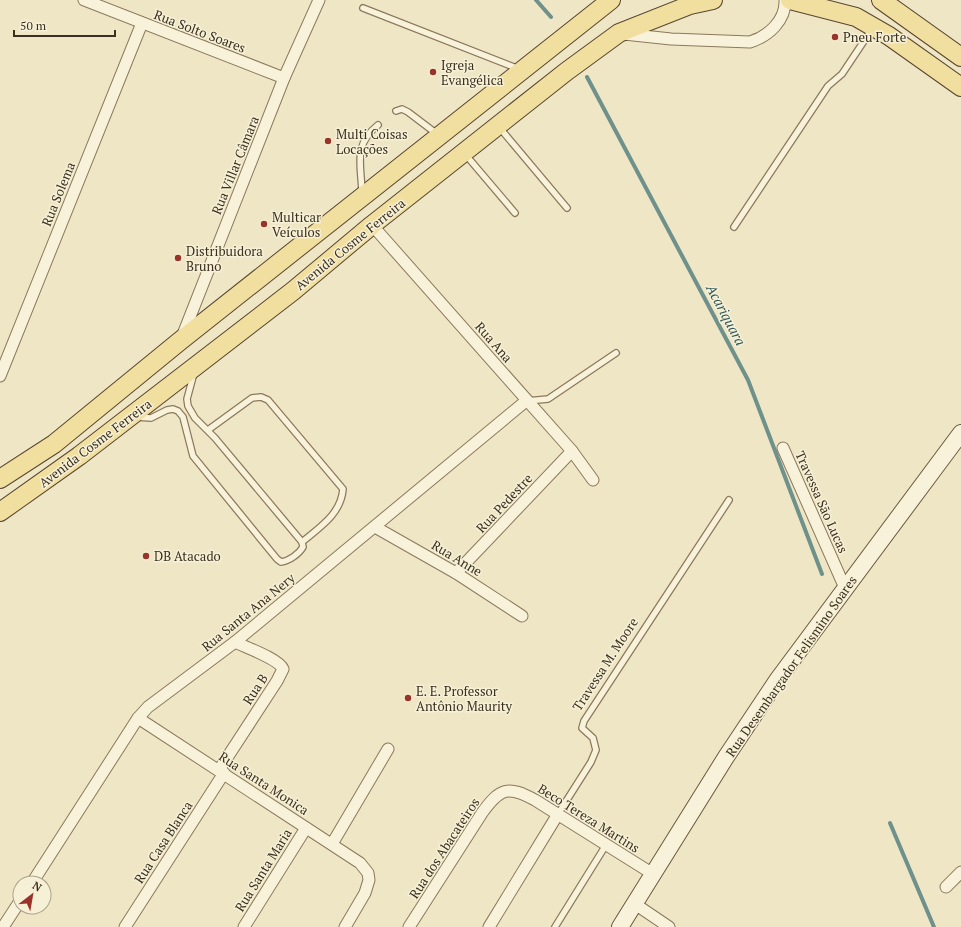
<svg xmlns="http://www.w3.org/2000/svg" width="961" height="927" viewBox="0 0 961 927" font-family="'PT Serif',serif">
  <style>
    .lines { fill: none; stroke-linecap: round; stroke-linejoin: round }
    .stream { stroke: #6e918b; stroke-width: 4 }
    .lane-casing { stroke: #8b795c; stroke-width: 8 }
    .street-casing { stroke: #8b795c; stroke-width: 13 }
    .secondary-casing { stroke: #6c593f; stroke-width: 18 }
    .primary-casing { stroke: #584630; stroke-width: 20 }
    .lane { stroke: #f9f2da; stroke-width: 5.5 }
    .street { stroke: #f9f2da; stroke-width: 11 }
    .secondary { stroke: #f9f2da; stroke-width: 16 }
    .primary { stroke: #f1df9f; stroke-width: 18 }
    .poi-dot { fill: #9a342b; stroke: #f6f0d6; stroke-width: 1.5 }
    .labels { text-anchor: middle; stroke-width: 3; stroke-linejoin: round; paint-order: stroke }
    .street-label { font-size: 13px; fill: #3b2f1f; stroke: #f6f0d6 }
    .poi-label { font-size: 13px; fill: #3b2f1f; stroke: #f6f0d6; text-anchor: start }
    .water-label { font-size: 14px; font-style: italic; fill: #2f595a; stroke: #f6f0d6 }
  </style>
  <rect width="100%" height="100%" fill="#efe6c6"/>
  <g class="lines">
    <!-- stream -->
    <g class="stream">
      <path d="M536,0L551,17"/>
      <path d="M587,77L748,380L822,574"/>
      <path d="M890,823L934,927"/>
    </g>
    <defs>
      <g id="lane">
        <path d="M363,8L519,69"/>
        <path d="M396,111L402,109L408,112L437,134"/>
        <path d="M499,127L567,208"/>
        <path d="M465,154L515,213"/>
        <path d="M362,192C361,164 353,145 378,125"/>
        <path d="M734,227L828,86L842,74L872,29"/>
        <path d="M527,401L548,399L616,353"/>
        <path d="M136,417L151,418L167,410L173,409L178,411L183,417L193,456L277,559L281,562C289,561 299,554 303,547L302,542L215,438L195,418L188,406L187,399L194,373"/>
        <path d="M208,430L252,398L261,397L268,400L343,489C341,514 320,527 302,542"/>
        <path d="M558,814L591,762L596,750L593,738L582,728L584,721L729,500"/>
        <path d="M555,927L606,845"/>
      </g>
      <g id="street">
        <path d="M84,0L284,78"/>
        <path d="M624,34L671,39L750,42C769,36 786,20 785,0"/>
        <path d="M372,225L572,451L593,480"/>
        <path d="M182,337L284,78L319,0"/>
        <path d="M0,376L142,23"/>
        <path d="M783,448L845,588"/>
        <path d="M375,527L456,573L522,616"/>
        <path d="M456,573L572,451"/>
        <path d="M138,718L360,863L368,873L369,880L365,893L345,927"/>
        <path d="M219,770L277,681L283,669C279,659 245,647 235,642"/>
        <path d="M332,844L388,749"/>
        <path d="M32,883L138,718L148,707L235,642L526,401"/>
        <path d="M946,887L961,872"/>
        <path d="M635,904L669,927"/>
        <path d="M3,927L20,901"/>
        <path d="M125,927L224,773"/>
        <path d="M244,927L306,828"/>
        <path d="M409,927L482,813C500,788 508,785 535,800L653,874"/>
        <path d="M489,927L558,814"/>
      </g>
      <path id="secondary" d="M620,927L726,757L778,679L961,433"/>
      <g id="primary">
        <path d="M790,0L856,17L889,36L961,87"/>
        <path d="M881,0L961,57"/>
        <path d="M0,479L54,444L180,341L611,0"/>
        <path d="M0,512L79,456L293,291L372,225L567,71L619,33L690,5L713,0"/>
      </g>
    </defs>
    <!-- lane casing -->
    <use href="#lane" class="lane-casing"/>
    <!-- street casing -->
    <use href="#street" class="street-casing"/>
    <!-- secondary casing -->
    <use href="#secondary" class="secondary-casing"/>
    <!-- primary casing -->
    <use href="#primary" class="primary-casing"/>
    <!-- lane -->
    <use href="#lane" class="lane"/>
    <!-- street -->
    <use href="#street" class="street"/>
    <!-- secondary -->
    <use href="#secondary" class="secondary"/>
    <!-- primary -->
    <use href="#primary" class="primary"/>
  </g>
  <!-- markers -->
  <g class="poi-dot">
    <circle cx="835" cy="37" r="4"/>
    <circle cx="433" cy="72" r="4"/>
    <circle cx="328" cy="141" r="4"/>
    <circle cx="264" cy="224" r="4"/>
    <circle cx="178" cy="258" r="4"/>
    <circle cx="146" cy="556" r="4"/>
    <circle cx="408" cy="698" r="4"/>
  </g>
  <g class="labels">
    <!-- street labels -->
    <g class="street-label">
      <text transform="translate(200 31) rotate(21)" y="5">Rua Solto Soares</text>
      <text transform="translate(235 165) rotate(-68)" y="5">Rua Villar Câmara</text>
      <text transform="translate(58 194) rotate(-68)" y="5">Rua Solema</text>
      <text transform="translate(350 244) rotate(-39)" y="5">Avenida Cosme Ferreira</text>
      <text transform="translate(494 342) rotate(49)" y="5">Rua Ana</text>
      <text transform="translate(95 443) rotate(-37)" y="5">Avenida Cosme Ferreira</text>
      <text transform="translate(822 502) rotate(66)" y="5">Travessa São Lucas</text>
      <text transform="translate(504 503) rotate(-47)" y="5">Rua Pedestre</text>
      <text transform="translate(457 558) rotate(31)" y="5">Rua Anne</text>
      <text transform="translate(248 612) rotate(-39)" y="5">Rua Santa Ana Nery</text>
      <text transform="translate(605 664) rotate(-57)" y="5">Travessa M. Moore</text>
      <text transform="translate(791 666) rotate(-55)" y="5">Rua Desembargador Felismino Soares</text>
      <text transform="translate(255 689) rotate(-57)" y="5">Rua B</text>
      <text transform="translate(264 783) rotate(33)" y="5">Rua Santa Monica</text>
      <text transform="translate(589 818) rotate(32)" y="5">Beco Tereza Martins</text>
      <text transform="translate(163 842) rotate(-57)" y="5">Rua Casa Blanca</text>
      <text transform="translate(444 848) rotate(-57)" y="5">Rua dos Abacateiros</text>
      <text transform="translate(263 870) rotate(-58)" y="5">Rua Santa Maria</text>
    </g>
    <!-- poi labels -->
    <g class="poi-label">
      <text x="843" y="42">Pneu Forte</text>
      <text x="441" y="70">Igreja<tspan x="441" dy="15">Evangélica</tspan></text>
      <text x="336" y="139">Multi Coisas<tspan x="336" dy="15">Locações</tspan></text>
      <text x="272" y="222">Multicar<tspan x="272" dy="15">Veículos</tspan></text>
      <text x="186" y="256">Distribuidora<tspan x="186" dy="15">Bruno</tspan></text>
      <text x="154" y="561">DB Atacado</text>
      <text x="416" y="696">E. E. Professor<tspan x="416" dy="15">Antônio Maurity</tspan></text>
    </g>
    <!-- water labels -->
    <g class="water-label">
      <text transform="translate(726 315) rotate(62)" y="5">Acariquara</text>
    </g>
  </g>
  <!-- north arrow -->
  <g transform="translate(32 895) rotate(31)"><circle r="19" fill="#f6f0d6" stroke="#aba38d"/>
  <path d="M0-3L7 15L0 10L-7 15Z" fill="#9a342b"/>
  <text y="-6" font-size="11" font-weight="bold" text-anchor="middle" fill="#3b2f1f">N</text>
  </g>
  <!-- scale -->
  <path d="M14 30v6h101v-6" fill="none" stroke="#3b2f1f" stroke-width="2"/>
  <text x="20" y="30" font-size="12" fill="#3b2f1f" stroke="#f6f0d6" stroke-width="3" paint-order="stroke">50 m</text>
</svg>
